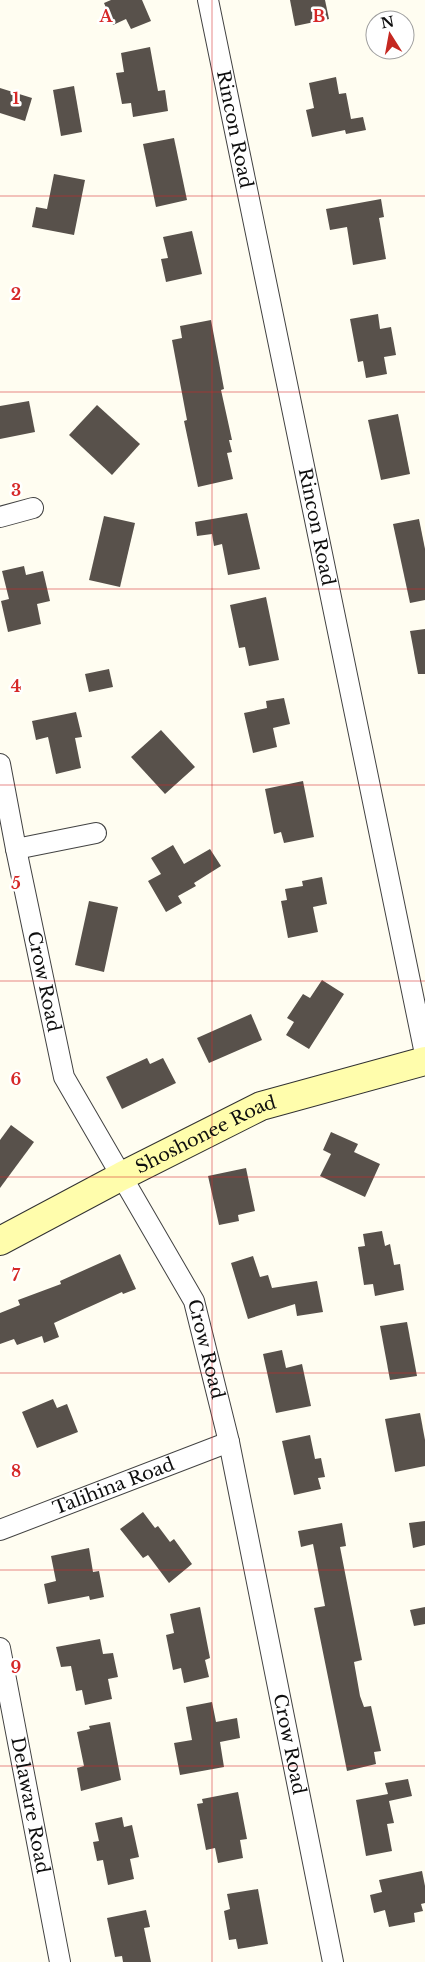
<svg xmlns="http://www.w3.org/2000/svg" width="425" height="1962" viewBox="0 0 425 1962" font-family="'Libre Baskerville',serif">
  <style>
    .building { fill: #58514b }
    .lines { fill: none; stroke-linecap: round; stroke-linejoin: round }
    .street-casing { stroke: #424242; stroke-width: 22 }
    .secondary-casing { stroke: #313131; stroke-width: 30 }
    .street { stroke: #fff; stroke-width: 20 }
    .secondary { stroke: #fffdac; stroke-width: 28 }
    .grid { fill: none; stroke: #d62828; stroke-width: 1; stroke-opacity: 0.55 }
    .labels { text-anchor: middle; stroke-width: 5; stroke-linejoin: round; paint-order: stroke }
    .street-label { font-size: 18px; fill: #0f0f0f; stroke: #fff }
    .grid-label { font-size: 16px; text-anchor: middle; font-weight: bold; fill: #d62828; stroke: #fff; stroke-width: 5; stroke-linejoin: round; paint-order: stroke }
  </style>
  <rect width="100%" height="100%" fill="#fffdf1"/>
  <!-- building -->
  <g class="building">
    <path d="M111,0H142L151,21L131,29L126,19L113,25L104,3Z"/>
    <path d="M290,0H325L329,19L295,26Z"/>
    <path d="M150,47L158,91L165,90L168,111L133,117L131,103L122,104L116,73L124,72L121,53Z"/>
    <path d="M336,77L339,94L346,93L351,119L363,117L366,130L346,134L345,130L312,137L306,110L314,108L309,83Z"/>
    <path d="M74,86L82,132L61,136L53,90Z"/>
    <path d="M0,88L32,98L25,121L0,113Z"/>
    <path d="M174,138L187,200L156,207L143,144Z"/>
    <path d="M54,174L85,180L74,235L32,227L36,207L47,209Z"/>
    <path d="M381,199L384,217L379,218L386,259L353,265L347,227L330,230L326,209Z"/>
    <path d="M192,231L202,274L166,282L161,259L168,258L163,237Z"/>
    <path d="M378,314L380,329L391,327L396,355L384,357L387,374L366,378L363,361L358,362L350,319Z"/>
    <path d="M211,320L224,389L221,390L232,440H229L232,452L227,453L233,479L198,487L184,421L187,420L172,340L182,338L180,326Z"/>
    <path d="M29,401L35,432L0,439V406Z"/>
    <path d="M97,405L140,444L112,475L69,435Z"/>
    <path d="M398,414L410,474L381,480L368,420Z"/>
    <path d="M247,513L260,569L228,575L222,544L214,546L212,534L197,536L195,522Z"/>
    <path d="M104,516L135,523L120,587L89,580Z"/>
    <path d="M419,519L425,549V600L410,603L393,524Z"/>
    <path d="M24,566L26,575L43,571L50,601L37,604L41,624L8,632L1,601L9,599L2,571Z"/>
    <path d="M266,597L279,660L249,666L245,647L239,648L230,605Z"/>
    <path d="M425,629V674H418L410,631Z"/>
    <path d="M109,669L113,687L89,692L85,674Z"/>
    <path d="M284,698L290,724L273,728L277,747L253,753L244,713L267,708L266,701Z"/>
    <path d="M76,712L82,737L75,738L81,768L56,774L48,737L36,740L32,721Z"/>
    <path d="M161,730L195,767L165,794L131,757Z"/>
    <path d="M303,781L314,837L284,843L281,832L274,834L265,789Z"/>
    <path d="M173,845L184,864L210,849L221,866L194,883L196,886L178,896L182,903L166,912L148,881L161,874L151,858Z"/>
    <path d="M322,877L327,904L313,907L318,932L288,938L281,901L287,900L285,889L303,886L302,881Z"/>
    <path d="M89,901L118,907L104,972L75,965Z"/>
    <path d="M322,980L344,994L309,1049L286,1035L294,1022L287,1018L303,994L310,998Z"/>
    <path d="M251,1014L262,1040L209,1063L197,1038Z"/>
    <path d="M147,1058L150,1064L163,1058L176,1083L122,1109L106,1077Z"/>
    <path d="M11,1125L34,1142L0,1188V1140Z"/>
    <path d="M331,1132L358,1144L354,1152L380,1164L365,1197L320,1176L331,1154L323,1150Z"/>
    <path d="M246,1168L255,1211L238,1215L239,1221L219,1225L208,1176Z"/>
    <path d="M382,1231L385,1246L390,1244L394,1265L400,1264L404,1290L375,1296L373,1284L364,1285L358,1247L365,1246L363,1234Z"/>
    <path d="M120,1254L136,1289L123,1294L122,1292L54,1323L59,1337L44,1343L42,1336L17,1345L14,1339L0,1344V1313L20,1305L18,1300L61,1284L60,1281Z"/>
    <path d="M253,1256L260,1277L268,1275L272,1288L317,1281L323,1312L297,1316L295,1304L248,1319L231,1263Z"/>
    <path d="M407,1322L417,1376L390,1380L380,1326Z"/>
    <path d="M282,1350L286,1368L302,1364L311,1406L276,1413L263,1354Z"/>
    <path d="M53,1399L57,1408L67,1404L78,1432L37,1448L22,1412Z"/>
    <path d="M420,1413L425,1440V1466L395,1472L385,1419Z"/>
    <path d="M310,1435L315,1459L321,1458L325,1477L318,1478L321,1489L294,1495L282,1441Z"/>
    <path d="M143,1512L155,1528L158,1526L170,1542L174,1539L192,1564L169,1583L148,1555L143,1558L120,1529Z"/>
    <path d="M425,1521V1545L413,1548L409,1523Z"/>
    <path d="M342,1523L346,1546L340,1547L362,1660L354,1662L360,1696L364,1707L371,1706L381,1751L374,1752L376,1764L347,1771L314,1608L325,1606L313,1544L301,1547L298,1531Z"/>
    <path d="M89,1548L93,1572L99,1571L104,1597L90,1600L89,1596L48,1604L44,1584L56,1581L51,1556Z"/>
    <path d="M200,1607L210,1658L205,1660L209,1677L184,1683L181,1668L173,1670L166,1635L174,1633L170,1614Z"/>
    <path d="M425,1607V1624L414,1626L410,1610Z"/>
    <path d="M100,1639L103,1654L113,1653L118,1677L108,1679L112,1699L85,1705L82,1690L76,1691L71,1666L61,1667L56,1647Z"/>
    <path d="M212,1702L216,1722L237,1718L240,1738L220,1742L224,1767L180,1775L174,1743L192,1740L186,1707Z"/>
    <path d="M110,1722L121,1780L81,1791L77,1768L84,1766L77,1732L90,1729L89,1726Z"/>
    <path d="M408,1779L412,1796L389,1801L394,1823L387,1824L392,1851L366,1856L356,1800L388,1794L385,1783Z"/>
    <path d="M238,1792L247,1839L240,1840L243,1858L218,1863L215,1848L206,1850L197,1804L203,1803L202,1799Z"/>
    <path d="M122,1817L124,1827L132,1825L139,1857L130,1859L134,1879L108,1885L103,1860L97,1861L93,1842L99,1841L95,1823Z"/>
    <path d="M422,1871L425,1886V1903L421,1904L423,1911L414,1913L415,1922L389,1927L385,1910L374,1913L370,1895L382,1892L379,1880Z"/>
    <path d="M258,1889L268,1944L238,1949L236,1939L229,1940L224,1911L230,1909L227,1894Z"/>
    <path d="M146,1910L150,1927L144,1928L151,1962H123L122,1956L115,1957L107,1918Z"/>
  </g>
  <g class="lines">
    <defs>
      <g id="street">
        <path id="s1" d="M208,0L425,1054"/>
        <path d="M0,517L33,508"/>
        <path id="s2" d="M0,764L16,849L64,1077L194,1301L229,1442L333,1962"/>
        <path d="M16,849L96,833"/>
        <path id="s3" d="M0,1530L229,1442"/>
        <path id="s4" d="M0,1648L60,1962"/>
      </g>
      <g id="secondary">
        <path id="s5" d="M0,1241L122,1176L261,1106L425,1061"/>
      </g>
    </defs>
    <!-- street casing -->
    <use href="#street" class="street-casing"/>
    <!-- secondary casing -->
    <use href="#secondary" class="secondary-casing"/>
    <!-- street -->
    <use href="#street" class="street"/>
    <!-- secondary -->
    <use href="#secondary" class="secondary"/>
  </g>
  <!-- grid -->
  <path class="grid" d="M212,0V1962M0,196H425M0,392H425M0,589H425M0,785H425M0,981H425M0,1177H425M0,1373H425M0,1570H425M0,1766H425"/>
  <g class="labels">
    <!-- street labels -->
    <g class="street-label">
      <text dy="6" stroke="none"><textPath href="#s1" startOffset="132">Rincon Road</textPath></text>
      <text dy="6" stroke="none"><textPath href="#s1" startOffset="538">Rincon Road</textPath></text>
      <text dy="6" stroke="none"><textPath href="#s2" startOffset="222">Crow Road</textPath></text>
      <text dy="6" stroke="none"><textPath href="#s5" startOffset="232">Shoshonee Road</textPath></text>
      <text dy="6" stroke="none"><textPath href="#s2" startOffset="628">Crow Road</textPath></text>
      <text dy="6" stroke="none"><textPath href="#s3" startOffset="122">Talihina Road</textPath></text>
      <text dy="6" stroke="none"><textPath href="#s2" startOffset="1032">Crow Road</textPath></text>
      <text dy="6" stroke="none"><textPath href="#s4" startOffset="160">Delaware Road</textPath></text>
    </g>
  </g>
  <g class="grid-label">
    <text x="106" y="22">A</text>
    <text x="319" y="22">B</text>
    <text x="16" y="104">1</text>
    <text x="16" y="300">2</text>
    <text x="16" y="496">3</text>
    <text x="16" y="692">4</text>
    <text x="16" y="889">5</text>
    <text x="16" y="1085">6</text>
    <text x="16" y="1281">7</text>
    <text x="16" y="1477">8</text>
    <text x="16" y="1673">9</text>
  </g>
  <!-- north arrow -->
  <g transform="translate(390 35) rotate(349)"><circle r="24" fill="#ffffff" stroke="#9f9f9f"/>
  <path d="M0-4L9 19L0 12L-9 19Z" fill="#c52821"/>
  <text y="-8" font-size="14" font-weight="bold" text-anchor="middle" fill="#0f0f0f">N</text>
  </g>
</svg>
